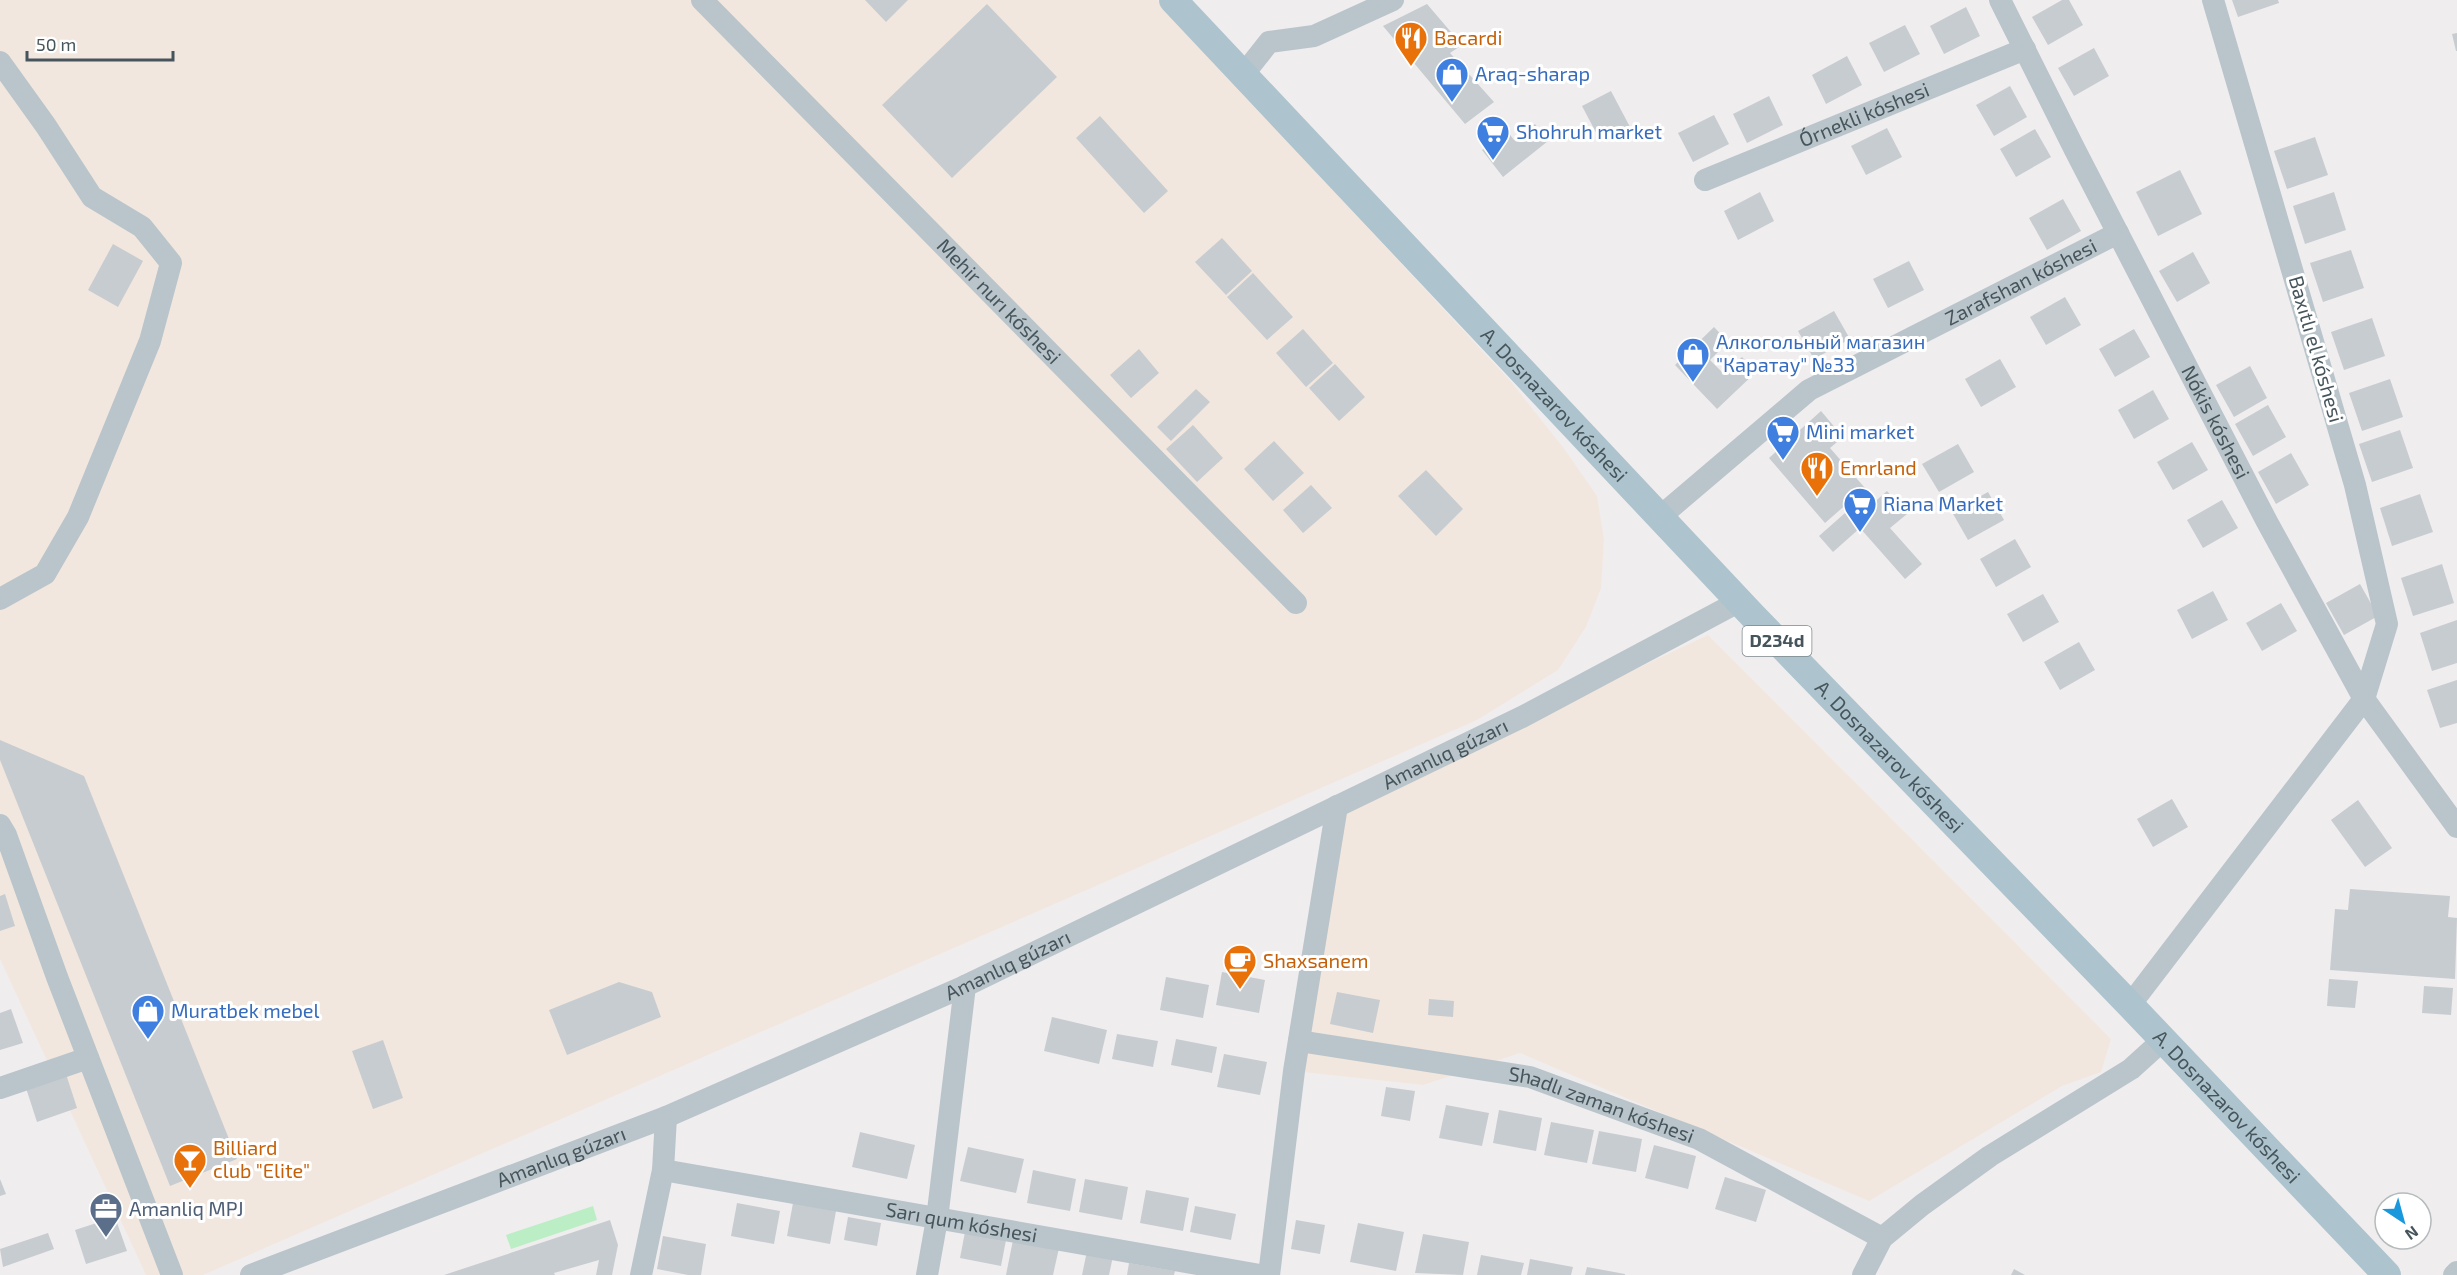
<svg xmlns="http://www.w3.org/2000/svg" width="2457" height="1275" viewBox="0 0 2457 1275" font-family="'Exo 2',sans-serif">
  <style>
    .green { fill: #bbeec4 }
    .sand { fill: #f2e7de }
    .building { fill: #c7ccd0 }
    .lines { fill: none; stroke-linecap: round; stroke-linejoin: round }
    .minor { stroke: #b9c5cb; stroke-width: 22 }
    .major { stroke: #adc3cd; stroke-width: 28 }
    .labels { text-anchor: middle; stroke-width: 6; stroke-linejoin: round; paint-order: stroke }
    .shield { fill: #fff; stroke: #7e888c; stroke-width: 1.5 }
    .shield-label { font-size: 18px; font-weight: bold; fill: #46555b }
    .food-label { font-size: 20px; fill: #c56008; stroke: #fff; text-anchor: start }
    .shop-label { font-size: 20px; fill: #366cbe; stroke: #fff; text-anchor: start }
    .street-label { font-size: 20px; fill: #46555b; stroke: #fff }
    .service-label { font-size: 20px; fill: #4e5e75; stroke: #fff; text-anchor: start }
  </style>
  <rect width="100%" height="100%" fill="#f0edee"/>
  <!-- green -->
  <path class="green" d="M593,1206L597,1220L511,1249L506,1235Z"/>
  <!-- sand -->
  <g class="sand">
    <path d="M0,0H1157L1512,383L1565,450L1597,496L1604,539L1601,588L1586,627L1558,670L1477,720L203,1275H146L0,959Z"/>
    <path d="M1708,635L2111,1039L2101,1072L2062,1086L1869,1201L1520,1053L1423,1085L1294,1071L1342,808Z"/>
  </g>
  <!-- building -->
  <g class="building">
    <path d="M865,0H908L886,22Z"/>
    <path d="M2062,0H2069L2083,25L2048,45L2032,17Z"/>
    <path d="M2232,0H2278L2279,3L2238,17Z"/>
    <path d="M987,4L1057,77L952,178L882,105Z"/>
    <path d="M1427,4L1462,45L1450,53L1494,102L1465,124L1383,26Z"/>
    <path d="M1966,7L1980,36L1944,54L1930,26Z"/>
    <path d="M1905,25L1920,54L1884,72L1869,43Z"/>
    <path d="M2457,33V51H2456L2452,34Z"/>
    <path d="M2094,48L2109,76L2074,96L2058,68Z"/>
    <path d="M1847,56L1862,85L1826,104L1812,75Z"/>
    <path d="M2010,86L2027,117L1994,136L1976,105Z"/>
    <path d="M1611,91L1630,127L1601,142L1582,106Z"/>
    <path d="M1769,96L1783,125L1747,143L1733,114Z"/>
    <path d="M1714,115L1729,144L1693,162L1678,133Z"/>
    <path d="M1100,116L1168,191L1144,213L1076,138Z"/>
    <path d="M1535,124L1548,141L1503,177L1482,150L1507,131L1514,140Z"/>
    <path d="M1887,128L1902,157L1866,175L1851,146Z"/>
    <path d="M2035,129L2051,157L2016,177L2000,149Z"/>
    <path d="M2315,137L2328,175L2287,189L2274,151Z"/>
    <path d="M2180,170L2202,214L2158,236L2136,192Z"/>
    <path d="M1760,192L1774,221L1738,240L1724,211Z"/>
    <path d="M2334,192L2346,230L2305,244L2293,206Z"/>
    <path d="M2063,199L2081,231L2047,250L2029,218Z"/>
    <path d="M1222,238L1252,271L1226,295L1195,262Z"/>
    <path d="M113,244L143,261L118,307L88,290Z"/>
    <path d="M2351,250L2364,288L2323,302L2310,263Z"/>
    <path d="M2193,252L2210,283L2177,302L2159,271Z"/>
    <path d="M1909,261L1924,290L1888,308L1873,279Z"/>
    <path d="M1253,273L1293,317L1267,340L1227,297Z"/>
    <path d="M2065,297L2081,325L2046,345L2030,317Z"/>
    <path d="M1834,311L1850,339L1814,359L1798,331Z"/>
    <path d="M2372,318L2385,356L2344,370L2331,332Z"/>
    <path d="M1714,327L1728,342L1710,360L1724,374L1742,357L1756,372L1717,409L1675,365Z"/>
    <path d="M1303,329L1333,363L1306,387L1276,353Z"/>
    <path d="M2134,329L2150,357L2115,377L2099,349Z"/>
    <path d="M1139,349L1159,373L1131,398L1110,375Z"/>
    <path d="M2000,359L2016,387L1981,407L1965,379Z"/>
    <path d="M1335,364L1365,397L1339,421L1309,388Z"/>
    <path d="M2250,366L2267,398L2234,417L2216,385Z"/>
    <path d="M2390,379L2403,417L2362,431L2349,393Z"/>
    <path d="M1196,389L1210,402L1171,441L1157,427Z"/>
    <path d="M2153,390L2169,419L2134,439L2118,410Z"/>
    <path d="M2268,405L2286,437L2253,456L2235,424Z"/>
    <path d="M1821,411L1843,437L1830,448L1865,488L1825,523L1769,458Z"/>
    <path d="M1193,425L1223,458L1197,482L1166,449Z"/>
    <path d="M2400,430L2413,468L2372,482L2359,444Z"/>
    <path d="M1274,441L1304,473L1273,501L1244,469Z"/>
    <path d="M2192,442L2208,470L2173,490L2157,462Z"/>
    <path d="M1958,444L1974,472L1939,492L1922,464Z"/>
    <path d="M2291,453L2309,485L2276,504L2258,472Z"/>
    <path d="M1426,470L1463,509L1436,536L1398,496Z"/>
    <path d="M1311,485L1332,508L1303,533L1283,510Z"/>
    <path d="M1887,491L1907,514L1890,528L1922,564L1905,579L1860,528L1833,552L1819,536L1862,498L1870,506Z"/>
    <path d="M1988,492L2004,520L1968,540L1952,512Z"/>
    <path d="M2420,494L2433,532L2392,546L2380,508Z"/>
    <path d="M2222,500L2238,528L2203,548L2187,520Z"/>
    <path d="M2015,539L2031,567L1996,587L1980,559Z"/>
    <path d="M2442,564L2454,603L2413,616L2401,578Z"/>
    <path d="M2360,584L2378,616L2344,635L2326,603Z"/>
    <path d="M2213,591L2228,620L2192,639L2177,610Z"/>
    <path d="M2043,594L2059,622L2023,642L2007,614Z"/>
    <path d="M2281,603L2297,631L2262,651L2246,623Z"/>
    <path d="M2457,620V663L2432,671L2420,633Z"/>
    <path d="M2079,642L2095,670L2060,690L2044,662Z"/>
    <path d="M2457,680V723L2440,728L2427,690Z"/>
    <path d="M0,740L84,776L237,1159L170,1186L0,760Z"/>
    <path d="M2172,799L2188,827L2153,847L2137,819Z"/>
    <path d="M2358,800L2392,848L2365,867L2331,820Z"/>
    <path d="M2350,889L2450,896L2448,917L2457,918L2455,979L2330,970L2335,909L2348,910Z"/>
    <path d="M5,894L15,926L0,931V896Z"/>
    <path d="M1222,972L1265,980L1259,1013L1216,1005Z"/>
    <path d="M1166,977L1209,985L1203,1018L1160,1010Z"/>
    <path d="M2329,979L2358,981L2355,1008L2327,1006Z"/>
    <path d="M619,982L652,992L661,1017L567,1055L549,1010Z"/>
    <path d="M2424,986L2453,988L2451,1015L2422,1013Z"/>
    <path d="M1337,992L1380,1000L1373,1033L1330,1024Z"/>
    <path d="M1429,999L1454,1001L1453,1017L1428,1015Z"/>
    <path d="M11,1009L23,1043L0,1050V1013Z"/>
    <path d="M1052,1017L1107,1030L1099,1064L1044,1051Z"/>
    <path d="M1117,1034L1158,1041L1153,1067L1112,1059Z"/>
    <path d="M1176,1039L1217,1047L1212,1073L1171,1065Z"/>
    <path d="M383,1040L403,1098L373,1109L352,1051Z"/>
    <path d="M1224,1054L1267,1062L1260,1095L1217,1087Z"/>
    <path d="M66,1074L77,1108L37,1122L26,1088Z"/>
    <path d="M1386,1087L1415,1091L1410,1121L1381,1116Z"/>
    <path d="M1446,1105L1489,1113L1482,1146L1439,1138Z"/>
    <path d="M1499,1110L1542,1118L1536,1151L1493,1143Z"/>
    <path d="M1551,1122L1594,1130L1587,1163L1544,1155Z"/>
    <path d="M1599,1131L1642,1139L1636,1172L1592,1164Z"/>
    <path d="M860,1132L915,1145L907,1179L852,1167Z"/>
    <path d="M1654,1145L1696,1156L1688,1189L1645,1178Z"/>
    <path d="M968,1147L1024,1159L1016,1193L960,1181Z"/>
    <path d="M1033,1170L1076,1179L1070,1211L1027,1203Z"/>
    <path d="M1725,1177L1766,1190L1756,1222L1715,1209Z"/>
    <path d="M0,1179L6,1194L0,1196Z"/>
    <path d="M1085,1179L1128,1187L1122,1220L1079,1212Z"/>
    <path d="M1146,1190L1189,1198L1183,1231L1140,1223Z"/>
    <path d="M737,1203L780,1211L774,1244L731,1236Z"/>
    <path d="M793,1203L836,1211L830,1244L787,1236Z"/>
    <path d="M1195,1206L1236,1214L1231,1240L1190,1232Z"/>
    <path d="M115,1217L127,1251L86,1264L75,1230Z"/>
    <path d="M848,1217L881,1223L877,1246L844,1240Z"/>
    <path d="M610,1220L618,1245L612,1275H596L599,1260L554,1273L555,1275H444Z"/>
    <path d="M1296,1220L1325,1225L1320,1254L1291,1249Z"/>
    <path d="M1358,1223L1404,1232L1396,1271L1350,1262Z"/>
    <path d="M965,1232L1006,1240L1001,1266L960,1258Z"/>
    <path d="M48,1233L54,1249L3,1267L0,1249Z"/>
    <path d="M1423,1234L1469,1242L1463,1275L1415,1273Z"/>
    <path d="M663,1236L706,1244L701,1275H688L657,1269Z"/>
    <path d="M1013,1240L1059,1248L1053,1275H1006Z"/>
    <path d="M1087,1251L1113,1256L1109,1275H1082Z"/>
    <path d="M1481,1255L1524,1263L1521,1275H1477Z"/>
    <path d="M1530,1259L1573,1267L1571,1275H1527Z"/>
    <path d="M1129,1263L1175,1271L1174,1275H1127Z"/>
    <path d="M1587,1267L1625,1274V1275H1585Z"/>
    <path d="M2014,1269L2025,1275H2011Z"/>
  </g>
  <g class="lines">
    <!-- minor -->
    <g class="minor">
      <path id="s1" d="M702,0L1296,603"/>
      <path id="s2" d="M2000,0L2075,150L2266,520L2364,699L2457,827"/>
      <path d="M0,62L46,126L92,197L142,227L171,263L150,341L78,517L45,574L0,599"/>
      <path d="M1243,75L1269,42L1314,36L1393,0"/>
      <path id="s3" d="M1705,180L2025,49"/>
      <path id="s4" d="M1661,516L1809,390L2118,233"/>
      <path d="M0,825L6,835L57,977L172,1275"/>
      <path d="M2130,1005L2364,699L2387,624L2355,485L2213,0"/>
      <path id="s5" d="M1299,1041L1530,1077L1699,1139L1882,1238"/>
      <path d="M0,1088L88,1058"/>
      <path id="s6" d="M663,1170L1260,1275"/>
      <path id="s7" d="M251,1275L666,1117L965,986L1522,717L1740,601"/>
      <path d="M641,1275L663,1170L666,1117"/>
      <path d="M927,1275L937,1219L965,986"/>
      <path d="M1269,1275L1294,1071L1337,806"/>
      <path d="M1863,1275L1882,1238L1922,1205L1990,1156L2131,1069L2163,1040"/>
      <path d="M2454,1275L2457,1272"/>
    </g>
    <!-- major -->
    <path class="major" id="s8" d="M1173,0L1753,616L2130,1005L2387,1275"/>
  </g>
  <!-- icons -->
  <defs>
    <symbol id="restaurant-pin" viewBox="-11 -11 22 30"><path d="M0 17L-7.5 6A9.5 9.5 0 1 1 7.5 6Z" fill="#e8710a" stroke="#fff"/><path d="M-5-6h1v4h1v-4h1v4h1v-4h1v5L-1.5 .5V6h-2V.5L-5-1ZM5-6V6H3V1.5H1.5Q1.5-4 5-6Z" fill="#fff"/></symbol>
    <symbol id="shop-pin" viewBox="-11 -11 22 30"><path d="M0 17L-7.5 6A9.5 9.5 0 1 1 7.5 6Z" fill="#3f7fe0" stroke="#fff"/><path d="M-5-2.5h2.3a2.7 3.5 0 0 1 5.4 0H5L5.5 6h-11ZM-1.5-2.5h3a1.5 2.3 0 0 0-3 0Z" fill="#fff"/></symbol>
    <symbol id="supermarket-pin" viewBox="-11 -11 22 30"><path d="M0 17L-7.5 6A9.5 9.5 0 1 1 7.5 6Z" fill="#3f7fe0" stroke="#fff"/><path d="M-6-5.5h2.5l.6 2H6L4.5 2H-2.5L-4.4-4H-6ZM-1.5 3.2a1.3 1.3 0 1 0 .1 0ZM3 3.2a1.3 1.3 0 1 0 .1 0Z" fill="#fff"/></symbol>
    <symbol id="cafe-pin" viewBox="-11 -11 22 30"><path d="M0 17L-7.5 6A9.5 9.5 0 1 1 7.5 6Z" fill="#e8710a" stroke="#fff"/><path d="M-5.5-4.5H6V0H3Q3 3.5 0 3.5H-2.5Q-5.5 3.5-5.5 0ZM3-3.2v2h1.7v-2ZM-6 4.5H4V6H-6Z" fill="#fff"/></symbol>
    <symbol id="bar-pin" viewBox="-11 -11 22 30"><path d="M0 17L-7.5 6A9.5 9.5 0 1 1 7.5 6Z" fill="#e8710a" stroke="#fff"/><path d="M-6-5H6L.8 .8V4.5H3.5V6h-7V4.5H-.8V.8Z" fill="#fff"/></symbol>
    <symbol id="office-pin" viewBox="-11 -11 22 30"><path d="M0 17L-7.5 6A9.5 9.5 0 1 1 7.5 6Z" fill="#5c6f8a" stroke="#fff"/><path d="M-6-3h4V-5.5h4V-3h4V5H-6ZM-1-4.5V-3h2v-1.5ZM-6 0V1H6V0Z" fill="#fff"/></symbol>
  </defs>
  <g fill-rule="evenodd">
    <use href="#restaurant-pin" x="1392" y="19" width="38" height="52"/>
    <use href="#shop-pin" x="1433" y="55" width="38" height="52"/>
    <use href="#supermarket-pin" x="1474" y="113" width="38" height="52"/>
    <use href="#shop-pin" x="1674" y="335" width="38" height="52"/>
    <use href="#supermarket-pin" x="1764" y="413" width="38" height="52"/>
    <use href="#restaurant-pin" x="1798" y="449" width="38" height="52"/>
    <use href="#supermarket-pin" x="1841" y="485" width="38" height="52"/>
    <use href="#cafe-pin" x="1221" y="942" width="38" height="52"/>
    <use href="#shop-pin" x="129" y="992" width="38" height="52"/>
    <use href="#bar-pin" x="171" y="1141" width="38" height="52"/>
    <use href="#office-pin" x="87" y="1190" width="38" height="52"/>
  </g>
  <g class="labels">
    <!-- shield labels -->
    <rect class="shield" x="1742.5" y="626" width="69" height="30" rx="4.5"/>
    <g class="shield-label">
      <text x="1777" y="647">D234d</text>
    </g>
    <!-- food labels -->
    <g class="food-label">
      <text x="1434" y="45">Bacardi</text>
      <text x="1840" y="475">Emrland</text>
      <text x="1263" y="968">Shaxsanem</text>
      <text x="213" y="1155">Billiard<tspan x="213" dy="23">club "Elite"</tspan></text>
    </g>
    <!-- shop labels -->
    <g class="shop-label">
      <text x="1475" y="81">Araq-sharap</text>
      <text x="1516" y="139">Shohruh market</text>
      <text x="1716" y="349">Алкогольный магазин<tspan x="1716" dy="23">"Каратау" №33</tspan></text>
      <text x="1806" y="439">Mini market</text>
      <text x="1883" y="511">Riana Market</text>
      <text x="171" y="1018">Muratbek mebel</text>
    </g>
    <!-- street labels -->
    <g class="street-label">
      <text dy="7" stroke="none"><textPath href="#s3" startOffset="172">Órnekli kóshesi</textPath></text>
      <text dy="7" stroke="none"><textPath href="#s4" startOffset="432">Zarafshan kóshesi</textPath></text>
      <text dy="7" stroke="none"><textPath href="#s1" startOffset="423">Mehir nurı kóshesi</textPath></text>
      <text transform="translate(2316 349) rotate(74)" y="7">Baxıtlı el kóshesi</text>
      <text dy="7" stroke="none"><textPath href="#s8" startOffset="556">A. Dosnazarov kóshesi</textPath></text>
      <text dy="7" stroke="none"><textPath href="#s2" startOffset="474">Nókis kóshesi</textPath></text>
      <text dy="7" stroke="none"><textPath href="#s7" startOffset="1304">Amanlıq gúzarı</textPath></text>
      <text dy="7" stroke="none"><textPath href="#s8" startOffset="1042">A. Dosnazarov kóshesi</textPath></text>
      <text dy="7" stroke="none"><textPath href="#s7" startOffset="818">Amanlıq gúzarı</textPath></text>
      <text dy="7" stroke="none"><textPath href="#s5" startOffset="310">Shadlı zaman kóshesi</textPath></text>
      <text dy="7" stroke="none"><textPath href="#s8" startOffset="1528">A. Dosnazarov kóshesi</textPath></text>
      <text dy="7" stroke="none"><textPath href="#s7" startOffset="332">Amanlıq gúzarı</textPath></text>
      <text dy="7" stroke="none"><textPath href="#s6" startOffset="303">Sarı qum kóshesi</textPath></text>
    </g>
    <!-- service labels -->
    <g class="service-label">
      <text x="129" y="1216">Amanliq MPJ</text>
    </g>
  </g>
  <!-- north arrow -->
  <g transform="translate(2403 1221) rotate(144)"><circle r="28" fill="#ffffff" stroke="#b5bbbd" stroke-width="1.5"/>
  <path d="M0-4.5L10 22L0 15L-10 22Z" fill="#1998de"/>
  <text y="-9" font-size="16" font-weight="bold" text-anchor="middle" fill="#46555b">N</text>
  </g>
  <!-- scale -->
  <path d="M27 51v9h146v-9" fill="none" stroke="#46555b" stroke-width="3"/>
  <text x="36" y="51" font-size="18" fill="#46555b" stroke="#ffffff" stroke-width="4.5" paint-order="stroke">50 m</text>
</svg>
